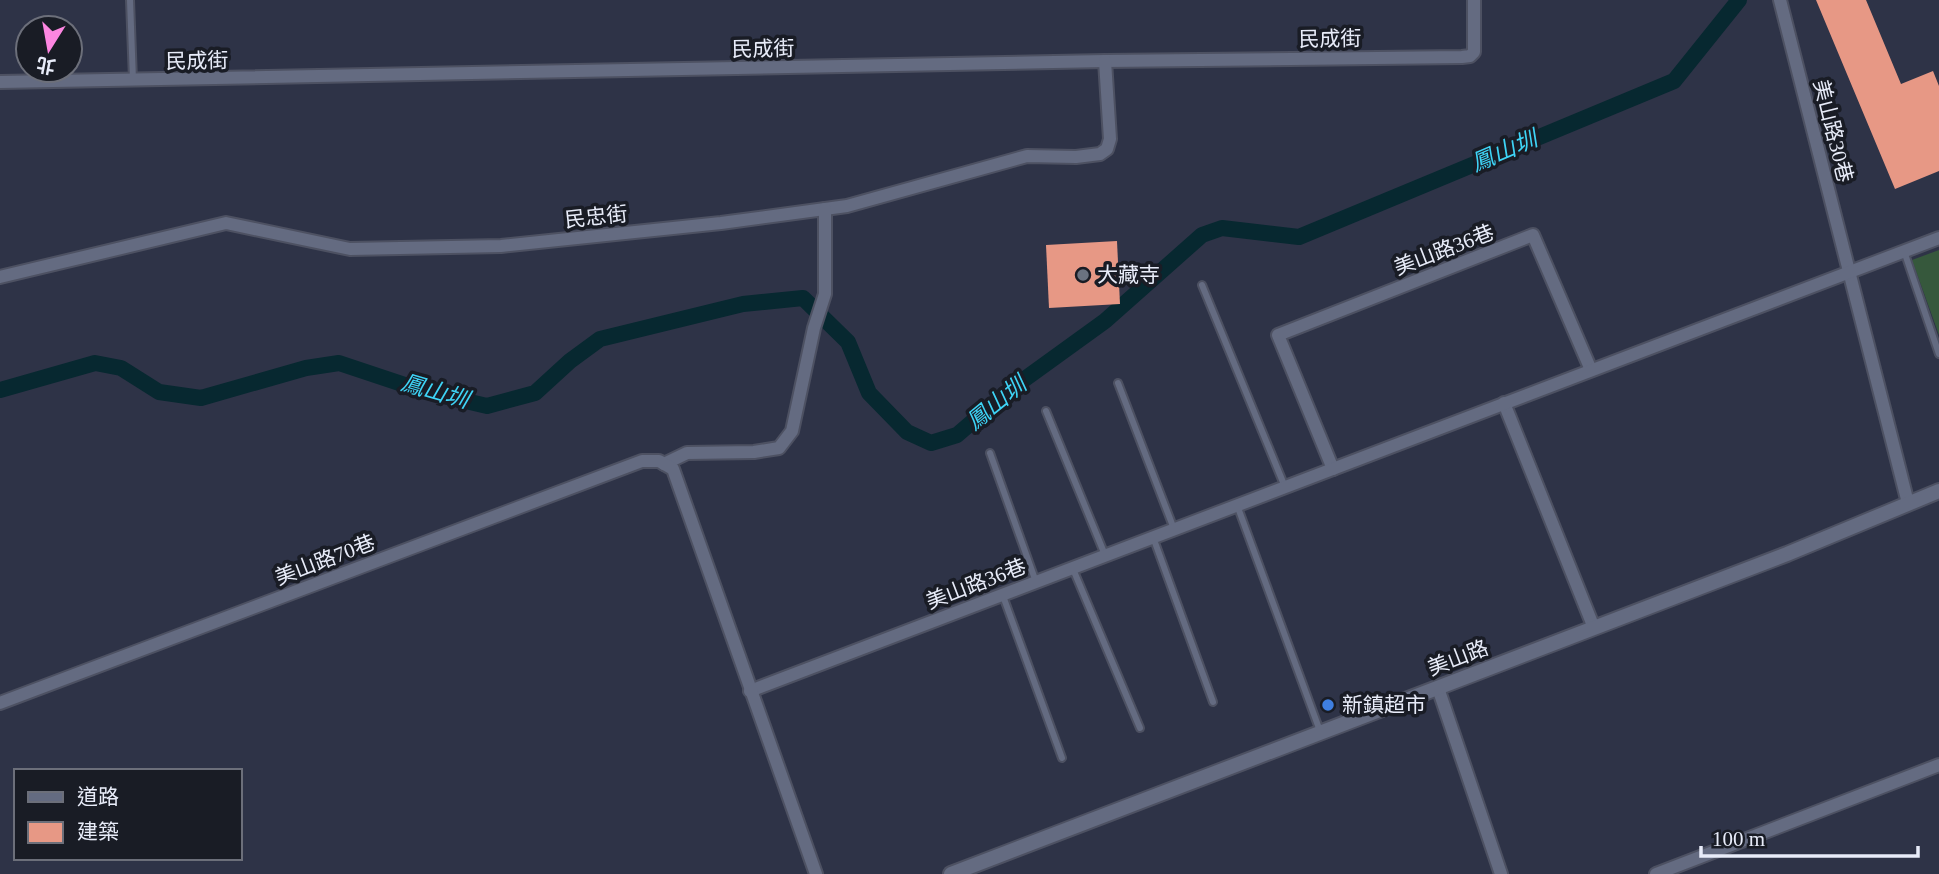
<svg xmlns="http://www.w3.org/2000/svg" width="1939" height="874" viewBox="0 0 1939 874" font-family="'Times New Roman','Noto Sans TC',serif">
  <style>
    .green { fill: #36583c }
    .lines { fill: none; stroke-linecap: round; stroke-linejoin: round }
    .canal { stroke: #072830; stroke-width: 16 }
    .building { fill: #e79885 }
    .service-casing { stroke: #4d5162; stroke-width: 10 }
    .minor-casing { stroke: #4d5162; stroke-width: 16 }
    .tertiary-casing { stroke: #4d5162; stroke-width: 18 }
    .service { stroke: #646b81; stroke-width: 6 }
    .minor { stroke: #646b81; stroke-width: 12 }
    .tertiary { stroke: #646b81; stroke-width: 14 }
    .worship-dot { fill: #6b7280; stroke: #191c25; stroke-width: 2.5 }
    .shop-dot { fill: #3f7fe0; stroke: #191c25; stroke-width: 2.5 }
    .labels { text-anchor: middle; stroke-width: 7; stroke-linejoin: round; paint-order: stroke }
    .street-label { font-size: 21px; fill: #e8ecf9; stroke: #191c25 }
    .poi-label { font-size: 21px; fill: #e8ecf9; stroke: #191c25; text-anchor: start }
    .water-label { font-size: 23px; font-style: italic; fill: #3ed4f6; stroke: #191c25 }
  </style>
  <rect width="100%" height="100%" fill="#2e3347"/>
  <!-- green -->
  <path class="green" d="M1939,250V335L1912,260Z"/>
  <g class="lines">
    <!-- canal -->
    <path class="canal" d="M0,390L95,363L121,368L159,392L201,398L306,368L339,363L423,391L487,406L535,393L570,361L600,339L743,304L803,298L848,342L869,393L907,432L931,443L957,435L1007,392L1105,321L1202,235L1222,228L1299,237L1674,81L1739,0"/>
  </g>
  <!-- building -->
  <g class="building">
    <path d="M1816,0H1866L1901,84L1933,71L1939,86V171L1895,189Z"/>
    <path d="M1117,241L1120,304L1049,308L1046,245Z"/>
  </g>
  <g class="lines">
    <defs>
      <g id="service">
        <path d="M130,0L133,80"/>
        <path d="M1904,251L1939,354"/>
        <path d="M1202,285L1285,487"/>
        <path d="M1118,383L1174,529"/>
        <path d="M1046,411L1105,555"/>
        <path d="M990,453L1036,582"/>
        <path d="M1237,505L1320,731"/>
        <path d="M1153,537L1213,702"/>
        <path d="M1073,569L1140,728"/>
        <path d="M1003,596L1062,758"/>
      </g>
      <g id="minor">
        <path d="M1780,0L1908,503"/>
        <path d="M0,82L1105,61L1462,57L1470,56L1474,52V0"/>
        <path d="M0,277L226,223L350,249L501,246L721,223L847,206L1027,156L1076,157L1100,154L1107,149L1110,139L1105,61"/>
        <path d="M1504,403L1594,628"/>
        <path d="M664,464L687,453L754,452L779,448L792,431L814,328L825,294V209"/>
        <path d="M1333,469L1278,335L1533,235L1591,370"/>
        <path d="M1438,688L1501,874"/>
        <path d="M750,691L1939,238"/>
        <path d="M0,703L642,461H659L673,469L816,874"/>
        <path d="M1656,874L1939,765"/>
      </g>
      <path id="tertiary" d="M951,874L1787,554L1939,491"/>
    </defs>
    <!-- service casing -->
    <use href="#service" class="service-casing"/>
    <!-- minor casing -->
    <use href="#minor" class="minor-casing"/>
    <!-- tertiary casing -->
    <use href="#tertiary" class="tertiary-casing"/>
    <!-- service -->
    <use href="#service" class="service"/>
    <!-- minor -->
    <use href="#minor" class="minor"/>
    <!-- tertiary -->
    <use href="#tertiary" class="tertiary"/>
  </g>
  <!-- markers -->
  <circle class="worship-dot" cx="1083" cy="275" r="7"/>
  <circle class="shop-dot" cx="1328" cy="705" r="7"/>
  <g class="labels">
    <!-- street labels -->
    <g class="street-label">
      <text transform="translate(1330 39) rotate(-1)" y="7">民成街</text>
      <text transform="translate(763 49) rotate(-1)" y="7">民成街</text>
      <text transform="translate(197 61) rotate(-1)" y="7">民成街</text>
      <text transform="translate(1833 131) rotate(76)" y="7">美山路30巷</text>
      <text transform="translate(596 217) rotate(-6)" y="7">民忠街</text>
      <text transform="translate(1444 250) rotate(-21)" y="7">美山路36巷</text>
      <text transform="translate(325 560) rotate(-21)" y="7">美山路70巷</text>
      <text transform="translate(976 584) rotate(-21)" y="7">美山路36巷</text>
      <text transform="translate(1458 658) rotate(-21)" y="7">美山路</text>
    </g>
    <!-- poi labels -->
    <g class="poi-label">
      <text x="1097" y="282">大藏寺</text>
      <text x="1342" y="712">新鎮超市</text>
    </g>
    <!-- water labels -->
    <g class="water-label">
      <text transform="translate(1504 151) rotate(-23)" y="8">鳳山圳</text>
      <text transform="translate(435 391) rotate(16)" y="8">鳳山圳</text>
      <text transform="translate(996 403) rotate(-39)" y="8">鳳山圳</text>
    </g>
  </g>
  <!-- legend -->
  <rect x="14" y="769" width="228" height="91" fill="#191c25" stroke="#6c6f7a" stroke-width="2"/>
  <rect x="28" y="792" width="35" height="10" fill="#646b81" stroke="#6c6f7a" stroke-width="2"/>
  <text x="77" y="804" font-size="21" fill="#e8ecf9">道路</text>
  <rect x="28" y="822" width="35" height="21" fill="#e79885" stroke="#6c6f7a" stroke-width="2"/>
  <text x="77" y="839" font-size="21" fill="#e8ecf9">建築</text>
  <!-- north arrow -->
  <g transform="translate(49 49) rotate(191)"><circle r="33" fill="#191c25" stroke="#6c6f7a" stroke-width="2"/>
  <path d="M0-5L12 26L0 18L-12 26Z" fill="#fd86e1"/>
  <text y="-10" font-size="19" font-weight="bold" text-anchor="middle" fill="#e8ecf9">北</text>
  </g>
  <!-- scale -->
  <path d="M1701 846v10h217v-10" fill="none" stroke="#e8ecf9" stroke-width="3.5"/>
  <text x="1712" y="846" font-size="21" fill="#e8ecf9" stroke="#191c25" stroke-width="5" paint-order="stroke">100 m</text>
</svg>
